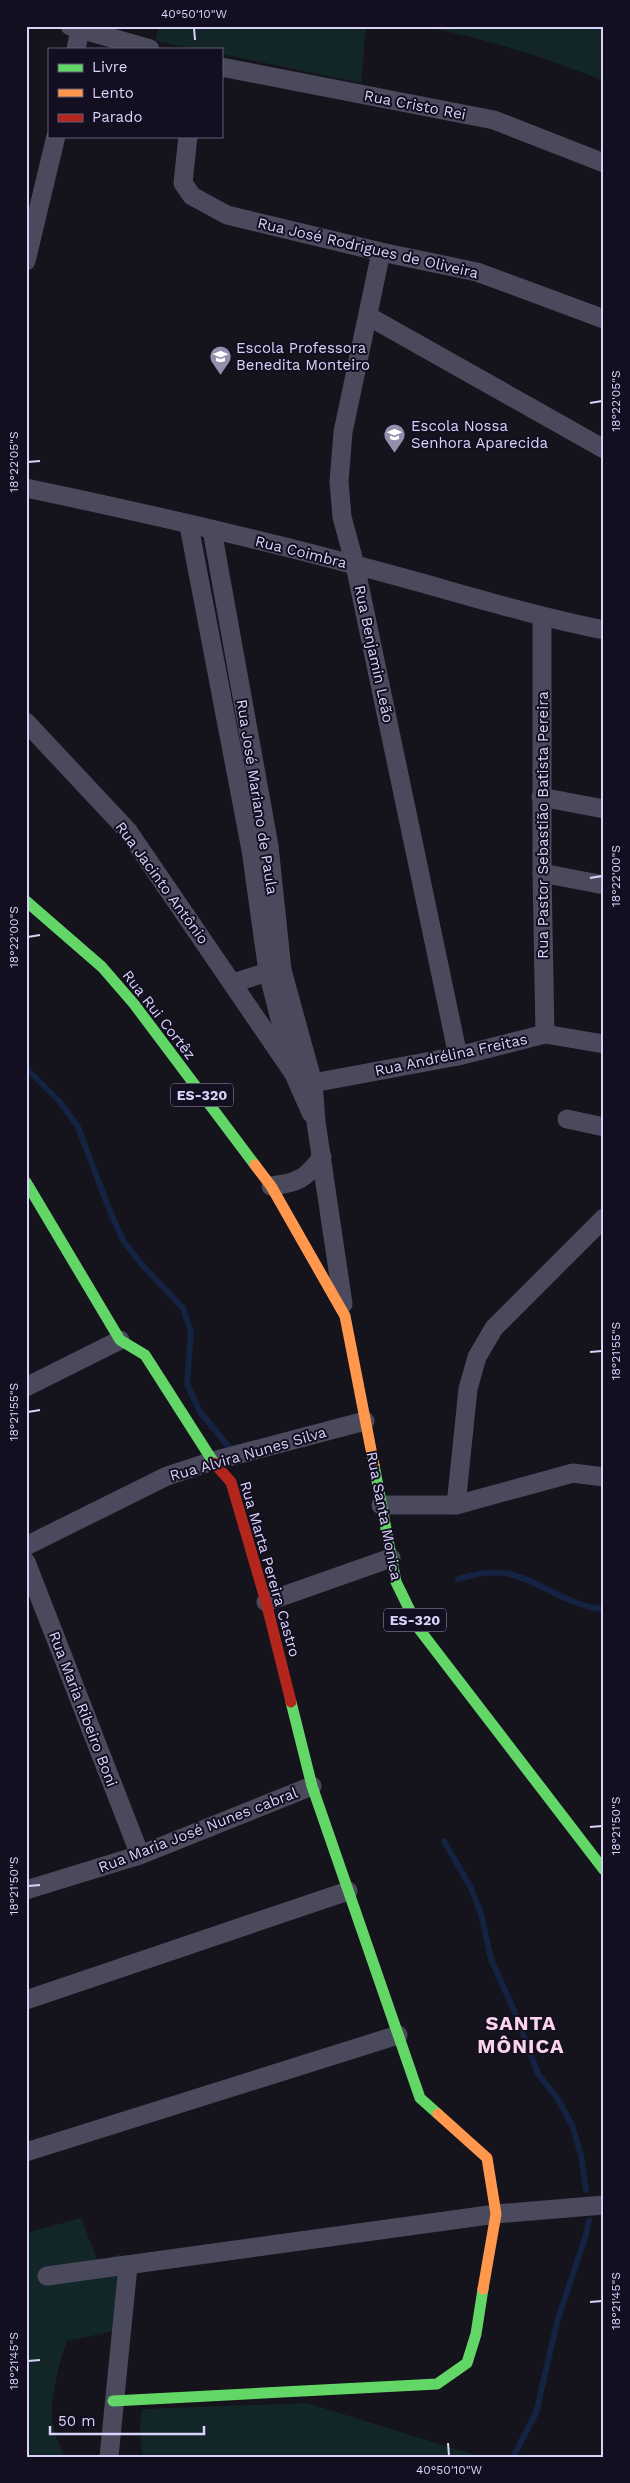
<svg xmlns="http://www.w3.org/2000/svg" width="630" height="2483" viewBox="0 0 630 2483" font-family="'Work Sans',sans-serif">
  <style>
    .green { fill: #132627 }
    .lines { fill: none; stroke-linecap: round; stroke-linejoin: round }
    .stream { stroke: #142341; stroke-width: 6 }
    .street { stroke: #4b495c; stroke-width: 19 }
    .fast { stroke: #63d668; stroke-width: 11 }
    .slow { stroke: #ff974d; stroke-width: 11 }
    .jam { stroke: #b3261e; stroke-width: 11 }
    .ticks { fill: none; stroke: #d9d2fb; stroke-width: 2 }
    .labels { text-anchor: middle; stroke-width: 4; stroke-linejoin: round; paint-order: stroke }
    .shield { fill: #130f20; stroke: #9e98b9; stroke-width: 1 }
    .shield-label { font-size: 14px; font-weight: bold; fill: #d9d2fb }
    .street-label { font-size: 15px; fill: #d9d2fb; stroke: #130f20 }
    .poi-label { font-size: 15px; fill: #d9d2fb; stroke: #130f20; text-anchor: start }
    .district-label { font-size: 20px; font-weight: bold; letter-spacing: 1px; fill: #fbd4eb; stroke: #130f20 }
    .neatline { fill: none; stroke: #d9d2fb; stroke-width: 2 }
    .ticks-label { font-size: 12px; text-anchor: middle; fill: #d9d2fb }
  </style>
  <rect width="100%" height="100%" fill="#15131c"/>
  <!-- green -->
  <g class="green">
    <path d="M158,26H366L361,83L221,54V49H195L156,41Z"/>
    <path d="M421,26H604V81C545,57 483,38 421,26Z"/>
    <path d="M81,2218L98,2262L120,2254L123,2329L67,2341C60,2358 51,2397 52,2415C52,2429 59,2445 65,2457H26V2233Z"/>
    <path d="M307,2403L481,2457H142L140,2431L142,2409Z"/>
  </g>
  <g class="lines">
    <!-- stream -->
    <g class="stream">
      <path d="M26,1068L60,1102L78,1127L111,1214L124,1242L144,1267L183,1308L191,1332L187,1384L200,1412L233,1452"/>
      <path d="M458,1579C474,1574 492,1570 509,1574C542,1581 568,1607 604,1609"/>
      <path d="M444,1841L471,1888L481,1914L491,1959L516,2015L538,2074L557,2098L572,2125L581,2155L586,2190"/>
      <path d="M513,2457L536,2413L557,2322L586,2235L589,2220"/>
    </g>
    <!-- street -->
    <g class="street">
      <path d="M70,26L150,49"/>
      <path d="M76,49L81,26"/>
      <path d="M221,67L494,120L604,163"/>
      <path d="M188,136L183,183L192,196L227,215L381,252L477,272L604,319"/>
      <path d="M381,252L343,432L339,482L342,517L355,565L458,1056"/>
      <path d="M26,261L56,136"/>
      <path d="M368,316L604,449"/>
      <path d="M26,488C136,511 246,536 355,565C438,586 519,613 604,630"/>
      <path d="M189,526L251,850L268,972L294,1074"/>
      <path d="M212,530L269,846L282,970L313,1083L316,1122L343,1304"/>
      <path d="M542,617V873L545,1034"/>
      <path d="M26,722L128,831L294,1074L311,1113"/>
      <path d="M541,797L604,809"/>
      <path d="M542,873L604,885"/>
      <path d="M233,983L268,972L280,971"/>
      <path d="M302,1085L458,1056L545,1034L604,1044"/>
      <path d="M567,1119L604,1127"/>
      <path d="M271,1186C297,1183 306,1179 322,1157"/>
      <path d="M26,1387L120,1340"/>
      <path d="M381,1505H456L573,1473L604,1477"/>
      <path d="M456,1505L468,1389L477,1357L494,1328L604,1218"/>
      <path d="M26,1546L167,1476L213,1461L365,1421"/>
      <path d="M26,1562L140,1855"/>
      <path d="M266,1602L391,1558"/>
      <path d="M26,1890L140,1855L312,1786"/>
      <path d="M26,2000L348,1891"/>
      <path d="M26,2152L398,2035"/>
      <path d="M47,2276L496,2214L604,2205"/>
      <path d="M109,2457L128,2266"/>
    </g>
    <!-- fast -->
    <g class="fast">
      <path d="M26,901L102,967L134,1004L255,1165"/>
      <path d="M26,1182L120,1340L145,1355L214,1463"/>
      <path d="M374,1465L396,1582L419,1629L604,1870"/>
      <path d="M291,1702L312,1786L420,2098L438,2114"/>
      <path d="M113,2401L437,2384L467,2363L476,2334L483,2289"/>
    </g>
    <!-- slow -->
    <g class="slow">
      <path d="M255,1165L271,1186L345,1316L374,1465"/>
      <path d="M438,2114L487,2158L496,2214L483,2289"/>
    </g>
    <!-- jam -->
    <path class="jam" d="M214,1463L231,1482L266,1602L291,1702"/>
  </g>
  <!-- ticks -->
  <path class="ticks" d="M194,28L195,40M590,403L602,401M28,462L40,461M590,878L602,876M28,937L40,935M590,1352L602,1351M28,1412L40,1410M590,1827L602,1826M28,1886L40,1885M590,2302L602,2301M28,2361L40,2360M448,2443L449,2456"/>
  <!-- icons -->
  <defs>
    <symbol id="school-pin" viewBox="-11 -11 22 30"><path d="M0 17L-7.5 6A9.5 9.5 0 1 1 7.5 6Z" fill="#948fad" stroke="#130f20"/><path d="M0-5L7-2L0 1L-7-2ZM-4 1L0 2.5L4 1V4Q0 6-4 4Z" fill="#fff"/></symbol>
  </defs>
  <g fill-rule="evenodd">
    <use href="#school-pin" x="208" y="344" width="25" height="34"/>
    <use href="#school-pin" x="382" y="422" width="25" height="34"/>
  </g>
  <g class="labels">
    <!-- shield labels -->
    <g class="shield">
      <rect x="171" y="1083.5" width="62" height="23" rx="4"/>
      <rect x="384" y="1608.5" width="62" height="23" rx="4"/>
    </g>
    <g class="shield-label">
      <text x="202" y="1100">ES-320</text>
      <text x="415" y="1625">ES-320</text>
    </g>
    <!-- street labels -->
    <g class="street-label">
      <text transform="translate(415 105) rotate(11)" y="5">Rua Cristo Rei</text>
      <text transform="translate(368 248) rotate(13)" y="5">Rua José Rodrigues de Oliveira</text>
      <text transform="translate(301 552) rotate(14)" y="5">Rua Coimbra</text>
      <text transform="translate(374 654) rotate(78)" y="5">Rua Benjamin Leão</text>
      <text transform="translate(257 797) rotate(81)" y="5">Rua José Mariano de Paula</text>
      <text transform="translate(543 825) rotate(-90)" y="5">Rua Pastor Sebastião Batista Pereira</text>
      <text transform="translate(162 883) rotate(54)" y="5">Rua Jacinto Antônio</text>
      <text transform="translate(159 1015) rotate(52)" y="5">Rua Rui Cortêz</text>
      <text transform="translate(451 1055) rotate(-12)" y="5">Rua Andrélina Freitas</text>
      <text transform="translate(248 1454) rotate(-16)" y="5">Rua Alvira Nunes Silva</text>
      <text transform="translate(384 1516) rotate(79)" y="5">Rua Santa Monica</text>
      <text transform="translate(270 1569) rotate(74)" y="5">Rua Marta Pereira Castro</text>
      <text transform="translate(83 1709) rotate(69)" y="5">Rua Maria Ribeiro Boni</text>
      <text transform="translate(198 1830) rotate(-21)" y="5">Rua Maria José Nunes cabral</text>
    </g>
    <!-- poi labels -->
    <g class="poi-label">
      <text x="236" y="353">Escola Professora<tspan x="236" dy="17">Benedita Monteiro</tspan></text>
      <text x="411" y="431">Escola Nossa<tspan x="411" dy="17">Senhora Aparecida</tspan></text>
    </g>
    <!-- district labels -->
    <g class="district-label">
      <text x="521" y="2030">SANTA<tspan x="521" dy="23">MÔNICA</tspan></text>
    </g>
  </g>
  <!-- border -->
  <rect width="630" height="2483" fill="none" stroke="#130f20" stroke-width="55"/>
  <!-- legend -->
  <rect x="48" y="48" width="175" height="90" fill="#130f20" stroke="#625d78"/>
  <rect x="58" y="64" width="25" height="8" fill="#63d668" stroke="#625d78"/>
  <text x="92" y="72" font-size="15" fill="#d9d2fb">Livre</text>
  <rect x="58" y="89" width="25" height="8" fill="#ff974d" stroke="#625d78"/>
  <text x="92" y="98" font-size="15" fill="#d9d2fb">Lento</text>
  <rect x="58" y="114" width="25" height="8" fill="#b3261e" stroke="#625d78"/>
  <text x="92" y="122" font-size="15" fill="#d9d2fb">Parado</text>
  <!-- scale -->
  <path d="M50 2426v8h154v-8" fill="none" stroke="#d9d2fb" stroke-width="2.5"/>
  <text x="58" y="2426" font-size="15" fill="#d9d2fb" stroke="#130f20" stroke-width="4" paint-order="stroke">50 m</text>
  <rect x="28" y="28" width="574" height="2428" class="neatline"/>
  <g class="ticks-label">
    <text x="194" y="18">40°50'10"W</text>
    <text transform="translate(616 401) rotate(-90)" y="4">18°22'05"S</text>
    <text transform="translate(14 462) rotate(-90)" y="4">18°22'05"S</text>
    <text transform="translate(616 876) rotate(-90)" y="4">18°22'00"S</text>
    <text transform="translate(14 937) rotate(-90)" y="4">18°22'00"S</text>
    <text transform="translate(616 1351) rotate(-90)" y="4">18°21'55"S</text>
    <text transform="translate(14 1412) rotate(-90)" y="4">18°21'55"S</text>
    <text transform="translate(616 1826) rotate(-90)" y="4">18°21'50"S</text>
    <text transform="translate(14 1886) rotate(-90)" y="4">18°21'50"S</text>
    <text transform="translate(616 2301) rotate(-90)" y="4">18°21'45"S</text>
    <text transform="translate(14 2361) rotate(-90)" y="4">18°21'45"S</text>
    <text x="449" y="2474">40°50'10"W</text>
  </g>
</svg>
